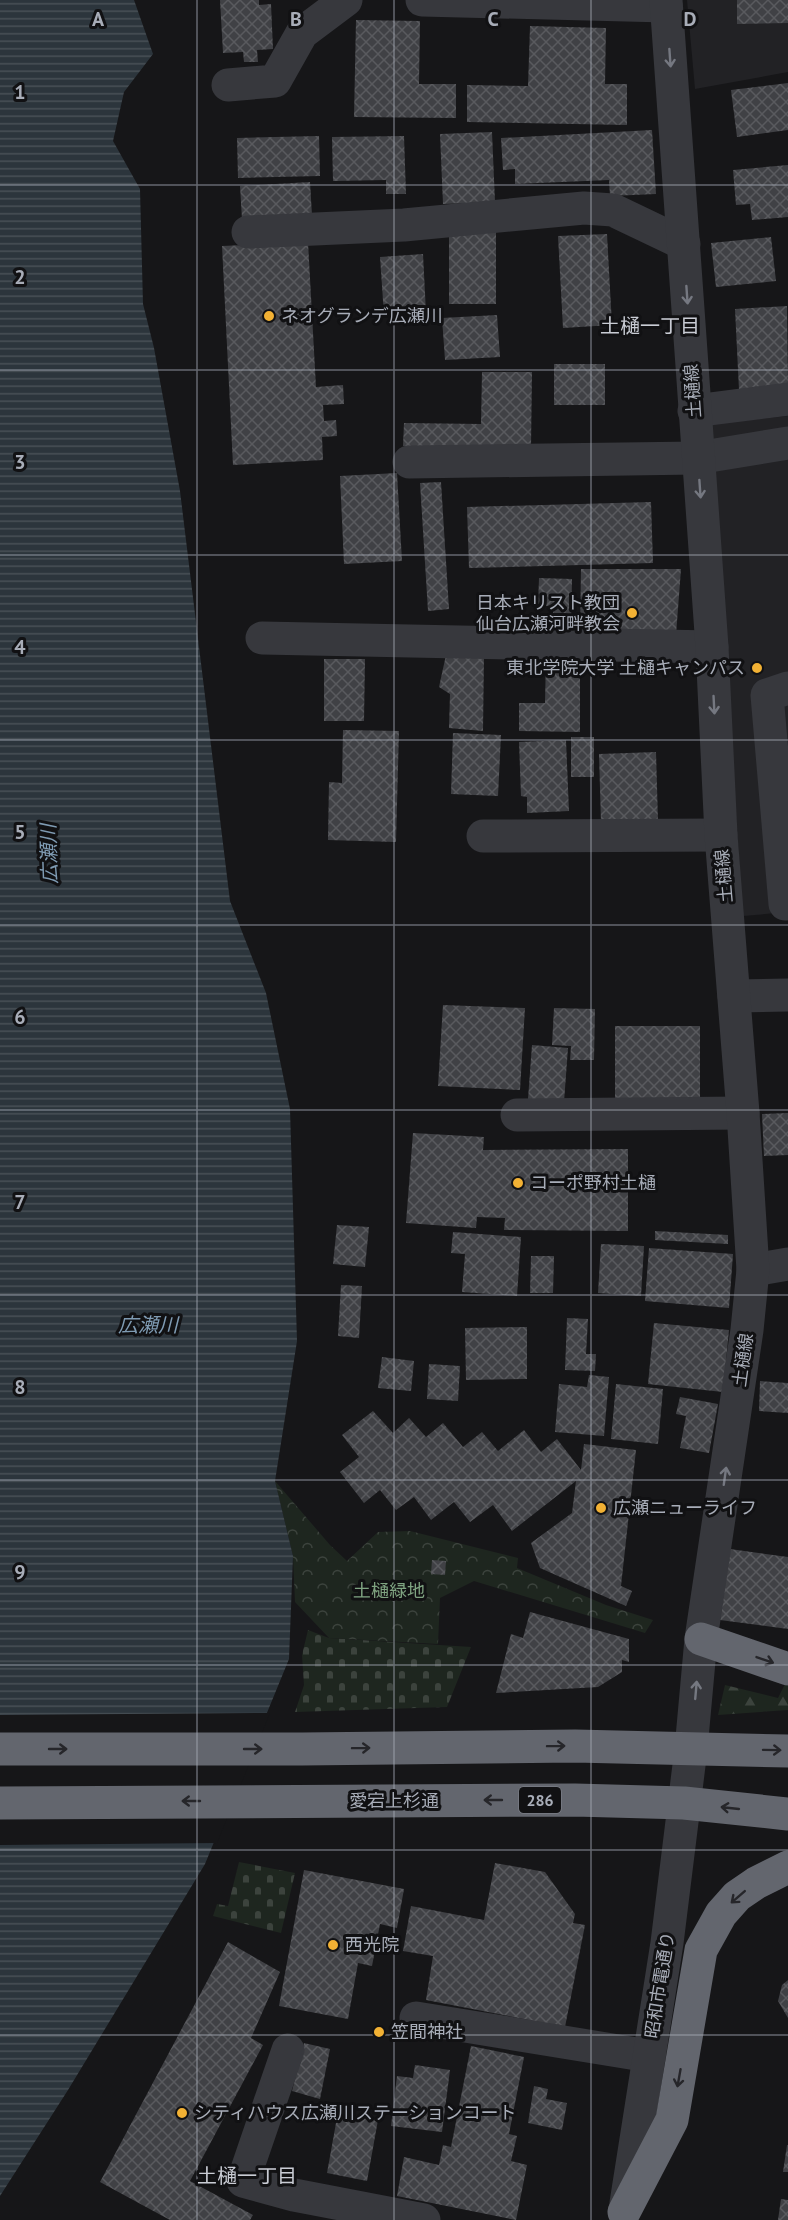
<svg xmlns="http://www.w3.org/2000/svg" width="788" height="2220" viewBox="0 0 788 2220" font-family="'PT Sans','Noto Sans JP',sans-serif">
  <style>
    .built { fill: #222225 }
    .forest { fill: url(#forest-firs) }
    .cemetery { fill: url(#cemetery-stones) }
    .park { fill: url(#park-crowns) }
    .water { fill: url(#water-rules) }
    .pier { fill: #161618 }
    .building { fill: url(#building-cross-hatch) }
    .lines { fill: none; stroke-linecap: round; stroke-linejoin: round }
    .minor { stroke: #37383d; stroke-width: 33 }
    .highway { stroke: #63666e; stroke-width: 33 }
    .oneway { stroke: #757881 }
    .oneway2 { stroke: #26262a }
    .grid { fill: none; stroke: #a8adb8; stroke-width: 1.5; stroke-opacity: 0.55 }
    .poi-dot { fill: #f2b134; stroke: #111113; stroke-width: 2 }
    .labels { text-anchor: middle; stroke-width: 6; stroke-linejoin: round; paint-order: stroke }
    .shield { fill: #111113; stroke: #7b7e86; stroke-width: 1.5 }
    .shield-label { font-size: 16px; font-weight: bold; fill: #a8adb8 }
    .poi-label { font-size: 18px; fill: #a8adb8; stroke: #111113; text-anchor: start }
    .street-label { font-size: 18px; fill: #a8adb8; stroke: #111113 }
    .park-label { font-size: 18px; fill: #7fa381; stroke: #111113 }
    .neighbourhood-label { font-size: 20px; fill: #c9ccd4; stroke: #111113 }
    .water-label { font-size: 20px; font-style: italic; fill: #7f9bb3; stroke: #111113 }
    .grid-label { font-size: 20px; text-anchor: middle; font-weight: bold; fill: #a8adb8; stroke: #111113; stroke-width: 6; stroke-linejoin: round; paint-order: stroke }
  </style>
  <defs>
    <pattern id="forest-firs" width="22" height="20" patternUnits="userSpaceOnUse" patternTransform="scale(1.5)"><rect width="22" height="20" fill="#1e261f"/><path d="M5 1l3.5 6h-7zM16 11l3.5 6h-7z" fill="#3c433d"/></pattern>
    <pattern id="cemetery-stones" width="16" height="16" patternUnits="userSpaceOnUse" patternTransform="scale(1.5)"><rect width="16" height="16" fill="#1e261f"/><path d="M2 7V4a2 2 0 0 1 4 0v3zM10 15v-3a2 2 0 0 1 4 0v3z" fill="#3c433d"/></pattern>
    <pattern id="park-crowns" width="20" height="18" patternUnits="userSpaceOnUse" patternTransform="scale(1.5)"><rect width="20" height="18" fill="#1e261f"/><path d="M2 6a3 3 0 1 1 6 0M12 15a3 3 0 1 1 6 0" fill="none" stroke="#3c433d"/></pattern>
    <pattern id="water-rules" width="6" height="5" patternUnits="userSpaceOnUse" patternTransform="scale(1.5)"><rect width="6" height="5" fill="#2c353c"/><path d="M0 2.5h6" fill="none" stroke="#485056"/></pattern>
    <pattern id="building-cross-hatch" width="8" height="8" patternUnits="userSpaceOnUse" patternTransform="scale(1.5)"><rect width="8" height="8" fill="#404145"/><path d="M0 0l8 8M0 8l8-8" fill="none" stroke="#595a5e"/></pattern>
  </defs>
  <rect width="100%" height="100%" fill="#161618"/>
  <!-- built -->
  <g class="built">
    <path d="M687,0H788V72L695,89Z"/>
    <path d="M788,416V912L743,916L709,424Z"/>
  </g>
  <!-- forest -->
  <path class="forest" d="M785,1684L788,1686V1710L718,1715L725,1685L778,1698Z"/>
  <!-- cemetery -->
  <g class="cemetery">
    <path d="M308,1630L329,1638L471,1647L447,1707L295,1712L304,1685L302,1655Z"/>
    <path d="M239,1862L295,1873L281,1933L213,1916L217,1904L228,1906Z"/>
  </g>
  <!-- park -->
  <path class="park" d="M275,1481L330,1545L347,1561L378,1532L410,1531L518,1558L517,1568L606,1605L653,1620L645,1633L474,1581L440,1598L438,1644L329,1638L295,1602L293,1556Z"/>
  <!-- water -->
  <path class="water" d="M0,0H134L153,54L124,92L113,141L140,189L143,304L154,348L180,491L230,901L266,993L290,1109L297,1341L275,1481L293,1556L289,1659L205,1864L68,2090L0,2196Z"/>
  <!-- pier -->
  <path class="pier" d="M270,1713L217,1843L0,1845V1715Z"/>
  <!-- building -->
  <g class="building">
    <path d="M220,0H259V5L271,4L273,49L257,50L258,62H244L243,52L223,53Z"/>
    <path d="M737,0H788V23L737,24Z"/>
    <path d="M356,20L420,21L419,84H456V118L354,117Z"/>
    <path d="M530,26L606,28L605,84H627V125L467,122V85L528,86Z"/>
    <path d="M788,83V130L737,137L731,90Z"/>
    <path d="M652,130L656,194L610,196L609,180L515,184V169L503,170L501,138Z"/>
    <path d="M492,132L495,202L443,204L440,134Z"/>
    <path d="M319,136L320,176L238,178L237,138Z"/>
    <path d="M404,136L406,194H386V180L333,181L332,137Z"/>
    <path d="M788,165V217L752,220L750,204L736,205L733,170Z"/>
    <path d="M310,182L312,215L242,219L240,186Z"/>
    <rect x="449" y="229" width="47" height="75"/>
    <path d="M607,234L612,325L563,328L558,236Z"/>
    <path d="M771,237L776,281L716,287L711,243Z"/>
    <path d="M308,242L316,387L343,385L344,404L323,405L324,421L336,420L337,436L322,437L323,460L233,465L222,246Z"/>
    <path d="M423,254L426,313L384,315L380,257Z"/>
    <path d="M787,306L788,388L739,390L735,309Z"/>
    <path d="M497,315L500,357L445,360L442,318Z"/>
    <rect x="554" y="364" width="51" height="41"/>
    <path d="M482,372H532L531,447L403,446L404,423L481,424Z"/>
    <path d="M397,473L402,561L344,564L340,476Z"/>
    <path d="M441,482L449,609L428,611L420,483Z"/>
    <path d="M651,502L653,563L469,568L467,507Z"/>
    <path d="M581,569H681L676,635L580,632Z"/>
    <path d="M539,578L572,579L571,627L553,626V606H538Z"/>
    <path d="M484,654L483,731L449,728L450,694L439,687L446,655Z"/>
    <path d="M546,657H580V732L519,731V703H545Z"/>
    <path d="M324,659H365L364,721H324Z"/>
    <path d="M343,730L399,731L396,842L328,840L329,782L342,783Z"/>
    <path d="M453,733L501,735L498,796L451,794Z"/>
    <rect x="571" y="737" width="23" height="40"/>
    <path d="M566,740L569,811L527,813V797L521,796L519,742Z"/>
    <path d="M656,752L658,821L601,823L599,754Z"/>
    <path d="M443,1005L525,1008L520,1090L438,1086Z"/>
    <path d="M554,1008L595,1009L594,1060H570L571,1046L552,1045Z"/>
    <path d="M615,1026H700V1102L615,1101Z"/>
    <path d="M532,1045L568,1048L564,1102L528,1099Z"/>
    <path d="M788,1113V1155L764,1156L762,1114Z"/>
    <path d="M413,1133L484,1137L483,1150L628,1149V1231L504,1230L505,1218L477,1217L476,1228L406,1223Z"/>
    <path d="M337,1225L369,1227L365,1267L333,1264Z"/>
    <path d="M655,1231L728,1235V1244L655,1240Z"/>
    <path d="M453,1232L521,1237L517,1296L462,1292L465,1254L451,1253Z"/>
    <path d="M601,1244L644,1246L641,1296L598,1293Z"/>
    <path d="M649,1248L733,1254L729,1308L645,1301Z"/>
    <path d="M531,1256H554L553,1293H530Z"/>
    <path d="M341,1285L362,1286L359,1338L338,1336Z"/>
    <path d="M567,1318L588,1319L586,1354H596L595,1371L565,1370Z"/>
    <path d="M654,1323L729,1330L723,1392L648,1384Z"/>
    <path d="M527,1327V1379L466,1380L465,1328Z"/>
    <path d="M382,1357L414,1361L411,1391L378,1388Z"/>
    <path d="M429,1364L460,1366L458,1401L427,1399Z"/>
    <path d="M589,1375L609,1377L604,1436L555,1432L559,1384L587,1387Z"/>
    <path d="M760,1381L788,1383V1413L759,1411Z"/>
    <path d="M616,1384L663,1389L658,1444L611,1439Z"/>
    <path d="M680,1397L718,1404L709,1453L680,1448L686,1416L676,1414Z"/>
    <path d="M373,1411L393,1433L409,1418L426,1437L443,1423L463,1447L482,1432L498,1451L524,1430L541,1452L557,1439L581,1470L584,1444L636,1450L621,1586L632,1591L626,1606L540,1568L531,1543L572,1513L576,1481L512,1531L493,1505L470,1522L454,1502L431,1520L414,1497L396,1510L380,1490L364,1503L340,1472L359,1457L342,1435Z"/>
    <path d="M730,1549L788,1557V1629L720,1620Z"/>
    <path d="M432,1560L446,1561L445,1575L431,1574Z"/>
    <path d="M530,1612L629,1639V1662L622,1660V1672L598,1687L496,1693L511,1634L523,1638Z"/>
    <path d="M495,1863L545,1872L575,1914L573,1923L585,1925L565,2027L426,2000L433,1956L403,1951L411,1906L484,1920Z"/>
    <path d="M304,1870L404,1889L397,1928L380,1924L372,1966L358,1963L348,2019L279,2006Z"/>
    <path d="M228,1942L280,1972L251,2038L263,2045L190,2181L253,2215L250,2220H170L100,2182Z"/>
    <path d="M788,1980V2018L778,2001L782,1985Z"/>
    <path d="M304,2043L330,2049L320,2099L292,2091Z"/>
    <path d="M471,2046L524,2057L509,2134L517,2136L511,2161L527,2165L516,2220L397,2196L404,2157L439,2165L443,2145L451,2147Z"/>
    <path d="M415,2065L450,2070L442,2132L391,2126L397,2076L413,2078Z"/>
    <path d="M534,2086L548,2089L546,2099L567,2103L562,2130L528,2123Z"/>
    <path d="M338,2112L378,2120L367,2181L327,2173Z"/>
    <path d="M787,2145H788V2172H783Z"/>
    <path d="M781,2199L788,2200V2220H778Z"/>
  </g>
  <g class="lines">
    <!-- minor -->
    <g class="minor">
      <path d="M422,0L666,6"/>
      <path d="M228,85L275,81L302,33L346,0"/>
      <path d="M248,232L404,225L584,208L613,210L684,244"/>
      <path d="M694,411L788,399"/>
      <path d="M409,462L697,458L788,443"/>
      <path d="M262,638L712,647"/>
      <path d="M788,688L767,695L785,904L788,903"/>
      <path d="M483,836L721,835"/>
      <path d="M734,996L788,995"/>
      <path d="M517,1115L743,1113"/>
      <path d="M753,1270L788,1264"/>
      <path d="M416,2018L649,2056"/>
      <path d="M288,2050L243,2181L294,2195L424,2220"/>
      <path d="M626,2203L667,1943L691,1749L701,1639L747,1330L753,1270L743,1113L721,835L712,647L666,0"/>
    </g>
    <!-- highway -->
    <g class="highway">
      <path d="M701,1639L788,1669"/>
      <path d="M0,1749H302L575,1746L788,1751"/>
      <path d="M0,1803L575,1800L684,1803L788,1814"/>
      <path d="M624,2212L672,2120L701,1950L721,1914L737,1896L756,1883L788,1867"/>
    </g>
  </g>
  <!-- one-way arrows -->
  <defs><path id="oneway-shaft" d="M-6 0H5M1.5-3L5.5 0L1.5 3" fill="none" stroke-width="1.6" stroke-linecap="round" stroke-linejoin="round" transform="scale(1.5)"/></defs>
  <g class="oneway">
    <use href="#oneway-shaft" transform="translate(670 58) rotate(86)"/>
    <use href="#oneway-shaft" transform="translate(687 295) rotate(86)"/>
    <use href="#oneway-shaft" transform="translate(700 489) rotate(86)"/>
    <use href="#oneway-shaft" transform="translate(714 705) rotate(87)"/>
    <use href="#oneway-shaft" transform="translate(725 1476) rotate(-82)"/>
    <use href="#oneway-shaft" transform="translate(696 1690) rotate(-85)"/>
  </g>
  <g class="oneway2">
    <use href="#oneway-shaft" transform="translate(765 1660) rotate(19)"/>
    <use href="#oneway-shaft" transform="translate(556 1746) rotate(-1)"/>
    <use href="#oneway-shaft" transform="translate(361 1748) rotate(-1)"/>
    <use href="#oneway-shaft" transform="translate(58 1749)"/>
    <use href="#oneway-shaft" transform="translate(253 1749)"/>
    <use href="#oneway-shaft" transform="translate(772 1750) rotate(1)"/>
    <use href="#oneway-shaft" transform="translate(493 1800) rotate(180)"/>
    <use href="#oneway-shaft" transform="translate(191 1801) rotate(180)"/>
    <use href="#oneway-shaft" transform="translate(730 1808) rotate(-174)"/>
    <use href="#oneway-shaft" transform="translate(738 1897) rotate(139)"/>
    <use href="#oneway-shaft" transform="translate(679 2078) rotate(100)"/>
  </g>
  <!-- grid -->
  <path class="grid" d="M197,0V2220M394,0V2220M591,0V2220M0,185H788M0,370H788M0,555H788M0,740H788M0,925H788M0,1110H788M0,1295H788M0,1480H788M0,1665H788M0,1850H788M0,2035H788"/>
  <!-- markers -->
  <g class="poi-dot">
    <circle cx="269" cy="316" r="6"/>
    <circle cx="632" cy="613" r="6"/>
    <circle cx="757" cy="668" r="6"/>
    <circle cx="518" cy="1183" r="6"/>
    <circle cx="601" cy="1508" r="6"/>
    <circle cx="333" cy="1945" r="6"/>
    <circle cx="379" cy="2032" r="6"/>
    <circle cx="182" cy="2113" r="6"/>
  </g>
  <g class="labels">
    <!-- shield labels -->
    <rect class="shield" x="519" y="1787" width="42" height="26" rx="4.5"/>
    <g class="shield-label">
      <text x="540" y="1806">286</text>
    </g>
    <!-- poi labels -->
    <g class="poi-label">
      <text x="281" y="322">ネオグランデ広瀬川</text>
      <text x="620" y="609" text-anchor="end">日本キリスト教団<tspan x="620" dy="21">仙台広瀬河畔教会</tspan></text>
      <text x="745" y="674" text-anchor="end">東北学院大学 土樋キャンパス</text>
      <text x="530" y="1189">コーポ野村土樋</text>
      <text x="613" y="1514">広瀬ニューライフ</text>
      <text x="345" y="1951">西光院</text>
      <text x="391" y="2038">笠間神社</text>
      <text x="194" y="2119">シティハウス広瀬川ステーションコート</text>
    </g>
    <!-- street labels -->
    <g class="street-label">
      <text transform="translate(693 391) rotate(-94)" y="6">土樋線</text>
      <text transform="translate(724 876) rotate(-95)" y="6">土樋線</text>
      <text transform="translate(743 1360) rotate(-82)" y="6">土樋線</text>
      <text x="394" y="1807">愛宕上杉通</text>
      <text transform="translate(660 1985) rotate(-81)" y="6">昭和市電通り</text>
    </g>
    <!-- park labels -->
    <g class="park-label">
      <text x="389" y="1597">土樋緑地</text>
    </g>
    <!-- neighbourhood labels -->
    <g class="neighbourhood-label">
      <text x="650" y="333">土樋一丁目</text>
      <text x="247" y="2183">土樋一丁目</text>
    </g>
    <!-- water labels -->
    <g class="water-label">
      <text transform="translate(49 854) rotate(-92)" y="7">広瀬川</text>
      <text x="148" y="1332">広瀬川</text>
    </g>
  </g>
  <g class="grid-label">
    <text x="98" y="26">A</text>
    <text x="296" y="26">B</text>
    <text x="493" y="26">C</text>
    <text x="690" y="26">D</text>
    <text x="20" y="99">1</text>
    <text x="20" y="284">2</text>
    <text x="20" y="469">3</text>
    <text x="20" y="654">4</text>
    <text x="20" y="839">5</text>
    <text x="20" y="1024">6</text>
    <text x="20" y="1209">7</text>
    <text x="20" y="1394">8</text>
    <text x="20" y="1579">9</text>
  </g>
</svg>
